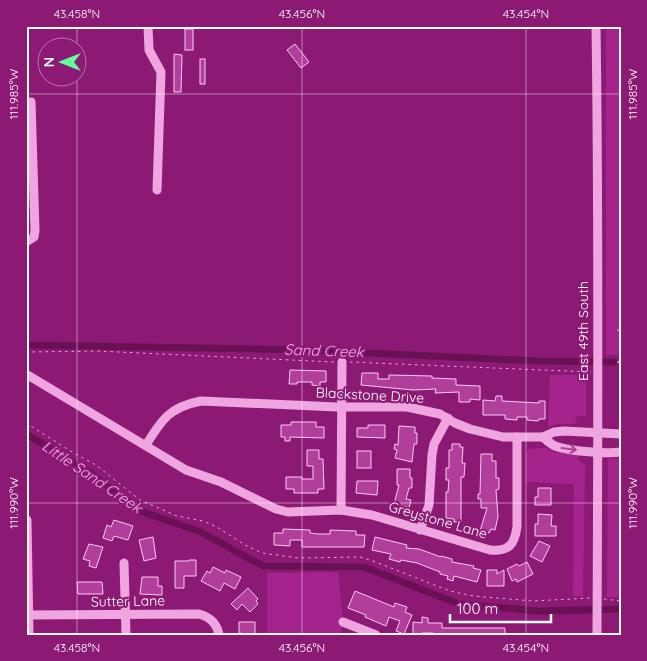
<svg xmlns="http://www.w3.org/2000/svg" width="647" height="661" viewBox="0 0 647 661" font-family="Quicksand,sans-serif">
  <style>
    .green { fill: #a5238c }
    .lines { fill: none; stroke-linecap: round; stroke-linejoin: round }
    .stream { stroke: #f098e0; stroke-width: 2 }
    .canal { stroke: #6a1156; stroke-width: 7 }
    .building { fill: #b23e9b; stroke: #facbf1 }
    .path { stroke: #eea5e0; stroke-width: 1; stroke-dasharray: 2.5 4; stroke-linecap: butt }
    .minor { stroke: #eea5e0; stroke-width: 9 }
    .oneway { stroke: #a94494 }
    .ticks { fill: none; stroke: #fff; stroke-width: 1; stroke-opacity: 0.45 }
    .labels { text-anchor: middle; stroke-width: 4; stroke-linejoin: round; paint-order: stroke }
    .street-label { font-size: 14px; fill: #fff; stroke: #8c1a74 }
    .water-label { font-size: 15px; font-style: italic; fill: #f5b1e8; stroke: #8c1a74 }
    .neatline { fill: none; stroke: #fff; stroke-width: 2 }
    .ticks-label { font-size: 12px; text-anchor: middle; fill: #fff }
  </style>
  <rect width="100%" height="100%" fill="#8c1a74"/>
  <!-- green -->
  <g class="green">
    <rect x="606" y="26" width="15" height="329"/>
    <path d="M550,375H586V416H577L575,424H557L548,427Z"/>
    <path d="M546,448L555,453H578L579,462L585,464L583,596H573L574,484L526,482V455L528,449Z"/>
    <path d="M620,458L619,597H607L608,459Z"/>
    <path d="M338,572L343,622L340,635H267V573Z"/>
  </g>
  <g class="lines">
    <!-- stream -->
    <path class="stream" d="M614,362H621"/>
    <!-- canal -->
    <g class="canal">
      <path d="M26,345L306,350L538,361L614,362"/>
      <path d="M26,434L89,472L140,511L199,531L263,566L364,567L459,604L539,611L621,609"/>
    </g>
  </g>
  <!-- building -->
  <g class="building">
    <rect x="185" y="29" width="8" height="21"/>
    <path d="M295,44L309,62L301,68L287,50Z"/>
    <path d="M174,54L182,55L181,92H174Z"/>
    <rect x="200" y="59" width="5" height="25"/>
    <path d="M290,370L326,371V382H320V386L312,385V382H297V384H289Z"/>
    <path d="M362,373H378V379H389V375L432,376V378L456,379V385L480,386V400L470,399V402H459V392L435,393L436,389L413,390L361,385Z"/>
    <path d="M496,396H502V401L539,403V401H545V419H539L538,421L527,420V417H517V420L505,419V415H483V400L495,401Z"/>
    <path d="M291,422H316V427H324V438L290,437V441H285V437H281V425H291Z"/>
    <path d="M368,425H385V438L357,437V428H368Z"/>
    <path d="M399,426L415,427V433H417V444H414L412,462L395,458L397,450L394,449L395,444L398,445Z"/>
    <path d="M452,444H460V447H463L462,463H465L464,477H461V522H454V519L446,518V492H448L449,480H446V468H449V450H452Z"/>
    <path d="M307,450H319V459H323L324,489H318V493H294V489H286V477H302V479H313V466H307Z"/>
    <rect x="357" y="451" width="14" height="17"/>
    <path d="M481,454H492V461H496V478H499V489L496,490L498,517L495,530L491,529L489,533L480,531L487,508H481V499H478V494H480Z"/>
    <path d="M397,469H410V478H412V488H409L406,499L411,500L409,508L394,504L399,485H397Z"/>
    <path d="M357,481H378L377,495L356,493Z"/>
    <path d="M538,488H551V505H535V497H538Z"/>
    <path d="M538,514L552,515L551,526H556V536H535V524H538Z"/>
    <path d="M114,520L133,526L128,540L114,536L112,541L103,538L107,525L111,527Z"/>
    <path d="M283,529L310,530V533L318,534H330V530L356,531V535H365L364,547H302V540H290V546L274,545V533H283Z"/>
    <path d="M153,537L156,558L144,561L139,540Z"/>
    <path d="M375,537L407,545L406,548L419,549L441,557V556L452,559V562L474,566L473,568L481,570L477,582L454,576L453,581L447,579L448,576L440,574V572L417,563L401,560L400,562L389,559L391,554L372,550Z"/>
    <path d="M539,541L550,546L542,562L530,556Z"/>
    <path d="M89,544L103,547L96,568L89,566L90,561L83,559Z"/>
    <path d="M189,560H196V576H184V588H175V561H189Z"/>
    <path d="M527,562L533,574L517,582L516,579L512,581L507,569L517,564L519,566Z"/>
    <path d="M213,567L225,573L226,570L241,577L235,589L224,583L220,591L201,581L207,571L210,573Z"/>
    <path d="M487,570H497V574L504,570V586H487Z"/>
    <path d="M142,577H158V586H162V595L140,594Z"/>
    <path d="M77,582H102L103,594H78Z"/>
    <path d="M248,588L258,599L256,601L258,604L250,612L242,604L237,610L231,604Z"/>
    <path d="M355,591L394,607L395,603L407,607L405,612L412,615L404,634L396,631L400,621L389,617L386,626L365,617L366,615L348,608Z"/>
    <path d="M422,617L428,618V623H442V628H505V635H433V633H422V635H413V622L422,623Z"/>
    <path d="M239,622H255V635H241V633H239Z"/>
  </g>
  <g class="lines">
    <!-- path -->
    <g class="path">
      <path d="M617,330L621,331"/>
      <path d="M26,352L97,351L334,362"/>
      <path d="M350,362L591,372"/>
      <path d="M26,423L72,452L96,465L140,500L177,516L203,521L217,527L245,545L262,553L299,558L360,557L373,561L450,591L473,596L533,601L590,598"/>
      <path d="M604,599L621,601"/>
    </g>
    <!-- minor -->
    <g class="minor">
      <path d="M148,26L149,50L161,72L157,190"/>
      <path d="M596,26C599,229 598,432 597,635"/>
      <path d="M26,102H31L35,231L34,237L26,242"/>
      <path d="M26,374L186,470L221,482L276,509L288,512L341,510L372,515L490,550C509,552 515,544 517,526V437"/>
      <path d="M543,437C546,440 550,443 553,445C564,451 607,454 621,452"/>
      <path d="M146,445C162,419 170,407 201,401L337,407H407L440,414L455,423L470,429L503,437H543L554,432L564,431L621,434"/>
      <path d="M341,510L342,362"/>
      <path d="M27,520L29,635"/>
      <path d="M420,530L429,505L432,455L434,444L448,418"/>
      <path d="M124,563L126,635"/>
      <path d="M26,615L199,614C210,617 217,623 219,635"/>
      <path d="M343,622L376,635"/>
    </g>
  </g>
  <!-- one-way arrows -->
  <defs><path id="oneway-shaft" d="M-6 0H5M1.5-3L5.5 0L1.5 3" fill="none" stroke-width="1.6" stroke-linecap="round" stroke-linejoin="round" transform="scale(1.25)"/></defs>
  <use class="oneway" href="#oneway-shaft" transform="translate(569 449) rotate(7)"/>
  <!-- ticks -->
  <path class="ticks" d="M77,26V48M302,26V635M526,26V635M77,78V635M26,94H621M26,503H621"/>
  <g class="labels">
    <!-- street labels -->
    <g class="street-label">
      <text transform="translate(583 331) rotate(-90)" y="5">East 49th South</text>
      <text transform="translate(370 395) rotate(3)" y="5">Blackstone Drive</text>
      <text transform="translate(438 520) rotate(16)" y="5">Greystone Lane</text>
      <text transform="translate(128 601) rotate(-1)" y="5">Sutter Lane</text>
    </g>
    <!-- water labels -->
    <g class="water-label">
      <text transform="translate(324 351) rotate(2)" y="5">Sand Creek</text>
      <text transform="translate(92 477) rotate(34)" y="5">Little Sand Creek</text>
    </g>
  </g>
  <!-- border -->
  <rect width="647" height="661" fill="none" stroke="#8c1a74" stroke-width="55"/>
  <!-- north arrow -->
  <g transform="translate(62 62) rotate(270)"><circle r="24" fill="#8c1a74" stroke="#ba76ac"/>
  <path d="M0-4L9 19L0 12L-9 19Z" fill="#62ff9a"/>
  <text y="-8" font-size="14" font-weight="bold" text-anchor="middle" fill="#ffffff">N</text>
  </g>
  <!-- scale -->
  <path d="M450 614v8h101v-8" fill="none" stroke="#ffffff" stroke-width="2.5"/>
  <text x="457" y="614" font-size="15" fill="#ffffff" stroke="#8c1a74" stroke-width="4" paint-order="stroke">100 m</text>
  <rect x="28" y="28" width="592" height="606" class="neatline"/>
  <g class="ticks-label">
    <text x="77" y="18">43.458°N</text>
    <text x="302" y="18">43.456°N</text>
    <text x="526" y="18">43.454°N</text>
    <text transform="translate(633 94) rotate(-90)" y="4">111.985°W</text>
    <text transform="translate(14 94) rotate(-90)" y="4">111.985°W</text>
    <text transform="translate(633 503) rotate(-90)" y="4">111.990°W</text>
    <text transform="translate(14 503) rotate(-90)" y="4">111.990°W</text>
    <text x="77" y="652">43.458°N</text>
    <text x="302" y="652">43.456°N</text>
    <text x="526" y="652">43.454°N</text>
  </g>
</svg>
